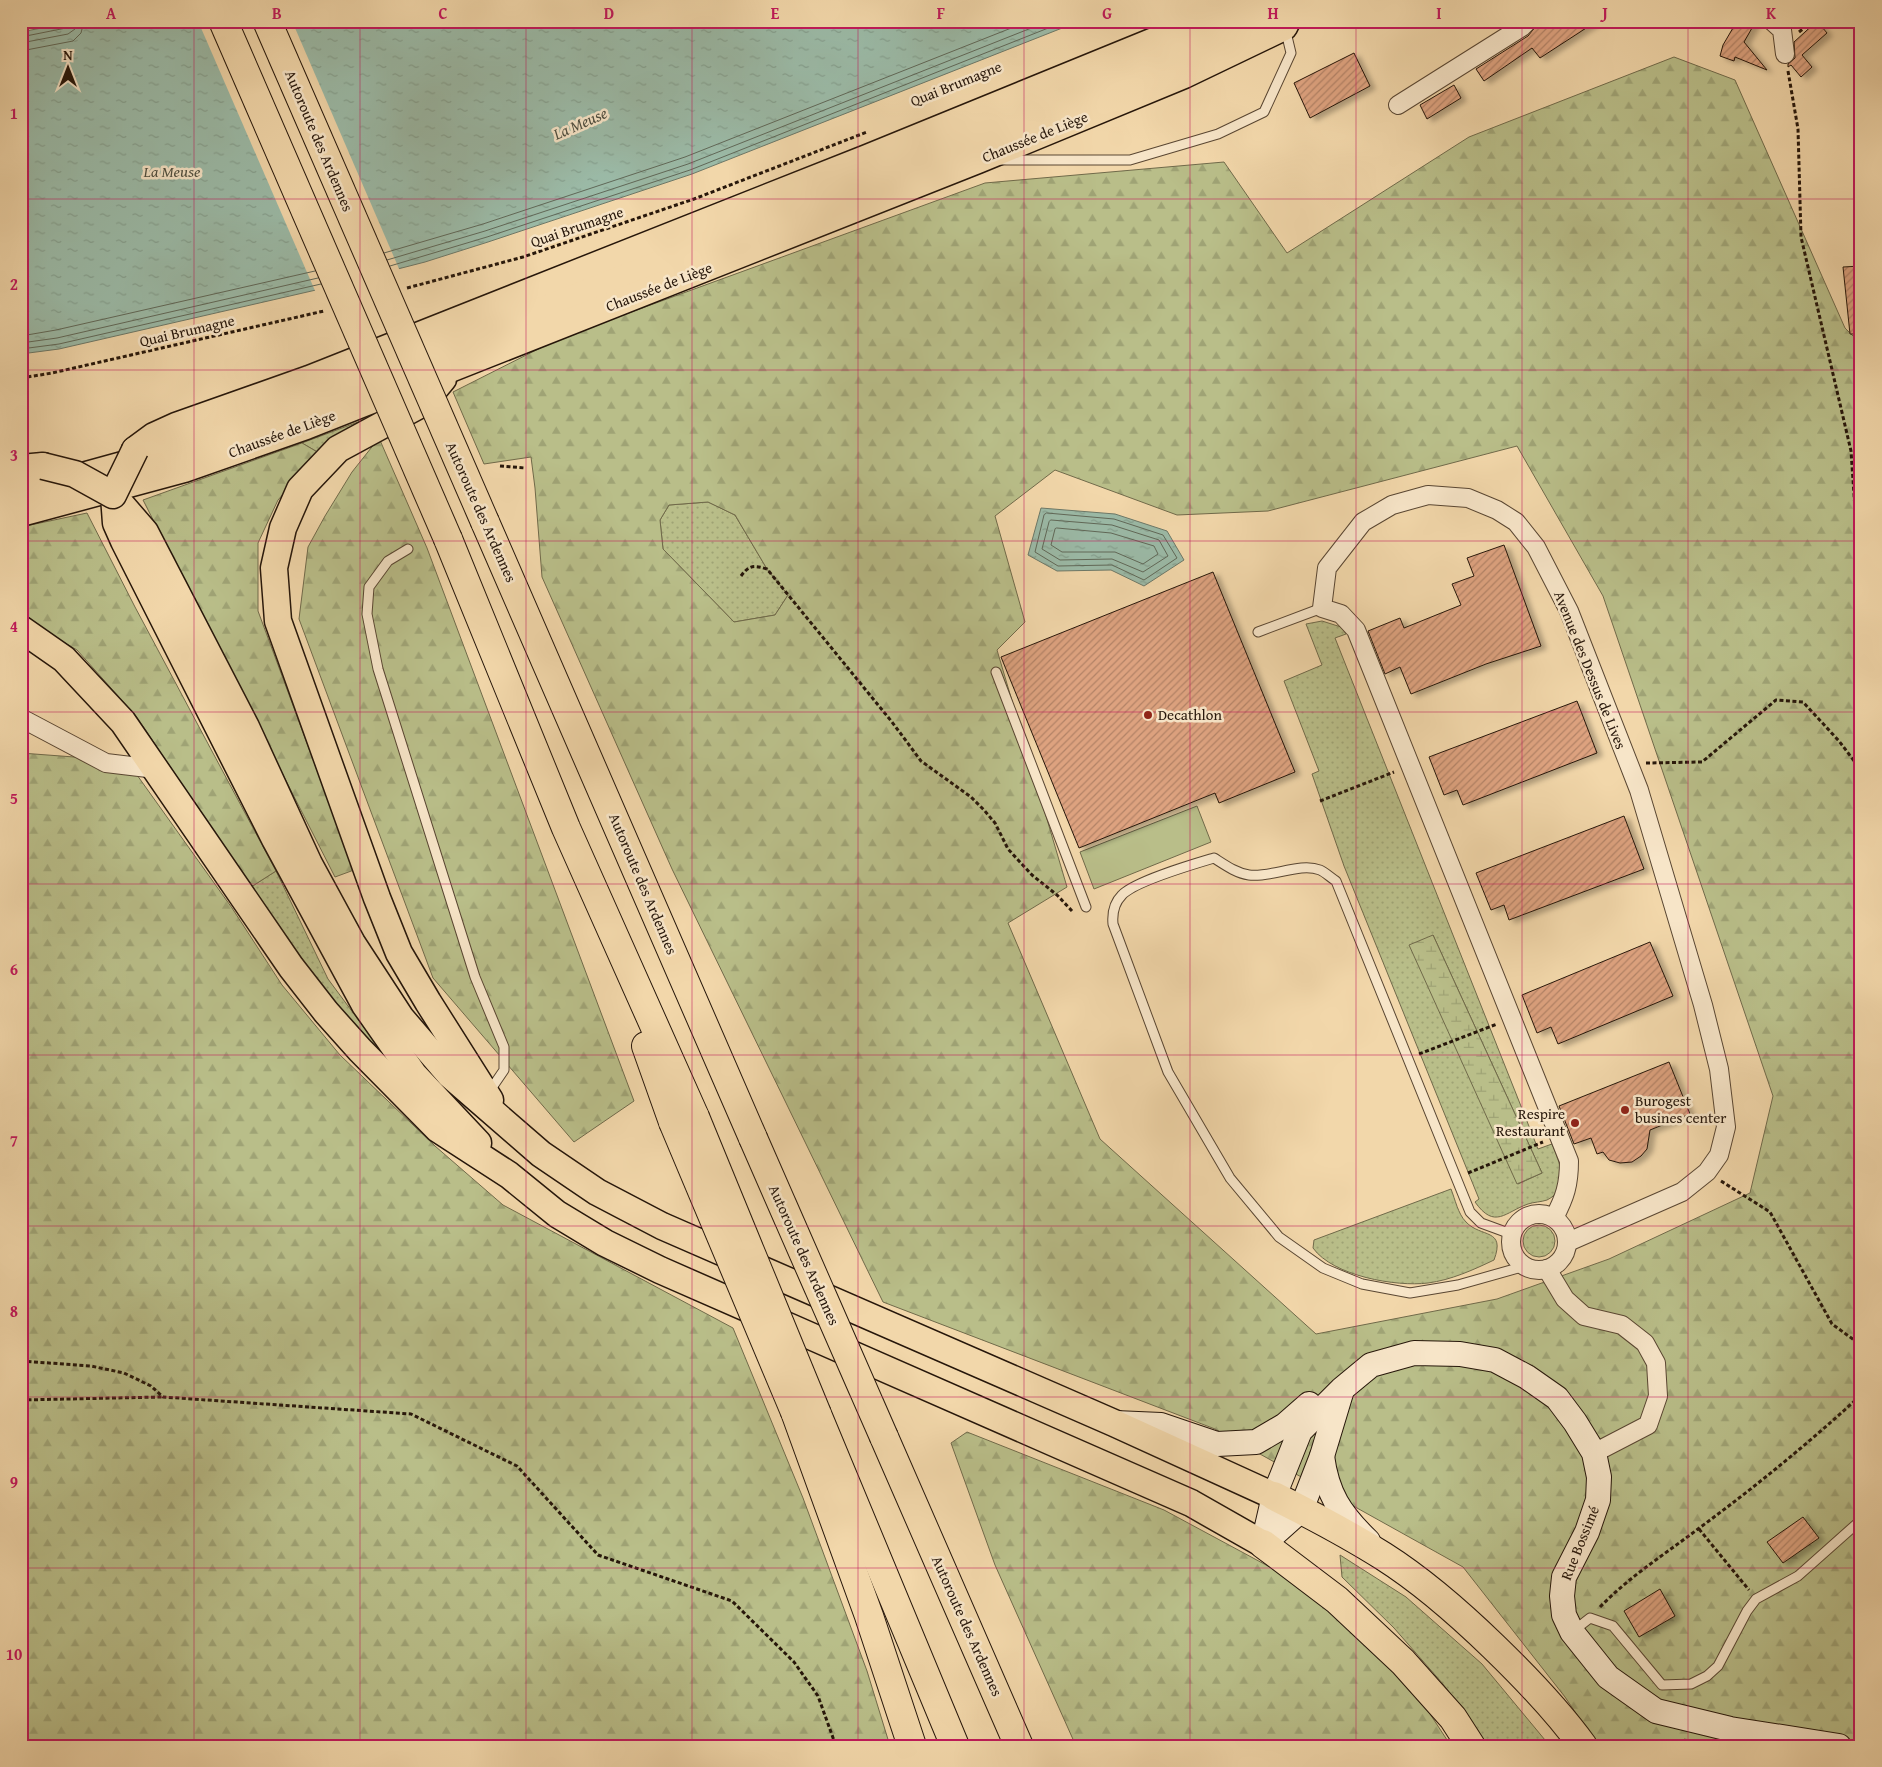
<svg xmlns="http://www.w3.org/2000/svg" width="1882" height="1767" viewBox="0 0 1882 1767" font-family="'Gentium Book Plus',serif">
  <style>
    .grass { fill: url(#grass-dots); stroke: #706a4a; fill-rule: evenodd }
    .forest { fill: url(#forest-firs); stroke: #706a4a; fill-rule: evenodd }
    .wetland { fill: url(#wetland-marsh); stroke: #706a4a }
    .garden { fill: #b9be89; stroke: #706a4a }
    .water { fill: url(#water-ripples); stroke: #6c7868 }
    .pier { fill: #f2d7aa }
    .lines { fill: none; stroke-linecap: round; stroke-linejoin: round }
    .shore { stroke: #606858; stroke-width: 1 }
    .building { fill: url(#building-hatch); stroke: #26160a; filter: url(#shadow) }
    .lane-casing { stroke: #594632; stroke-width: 11 }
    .street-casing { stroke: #594632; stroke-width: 20 }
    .secondary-casing { stroke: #26160a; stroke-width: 26 }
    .primary-casing { stroke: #26160a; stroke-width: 29 }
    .highway-casing { stroke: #26160a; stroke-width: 30 }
    .path { stroke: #26160a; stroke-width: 3; stroke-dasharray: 4 2.5; stroke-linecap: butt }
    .lane { stroke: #f7e5c8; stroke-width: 9 }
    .street { stroke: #f7e5c8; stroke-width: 18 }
    .secondary { stroke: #f7e5c8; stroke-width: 24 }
    .primary { stroke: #f2d7aa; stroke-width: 26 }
    .highway { stroke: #f2d7aa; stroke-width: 28 }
    .primary-bridge-casing { stroke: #26160a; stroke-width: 29; stroke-linecap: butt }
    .highway-bridge-casing { stroke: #26160a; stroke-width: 30; stroke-linecap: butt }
    .primary-bridge { stroke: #f2d7aa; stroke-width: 26 }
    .highway-bridge { stroke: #f2d7aa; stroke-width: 28 }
    .grid { fill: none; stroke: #c2185b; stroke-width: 1; stroke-opacity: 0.55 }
    .poi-dot { fill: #8f2418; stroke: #f7e5c8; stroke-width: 2 }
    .labels { text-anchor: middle; stroke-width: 5; stroke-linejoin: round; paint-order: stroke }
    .street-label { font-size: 15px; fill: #26160a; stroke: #f7e5c8 }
    .poi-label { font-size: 15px; fill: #26160a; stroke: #f7e5c8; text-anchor: start }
    .water-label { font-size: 16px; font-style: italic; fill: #4f4f41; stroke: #f7e5c8 }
    .neatline { fill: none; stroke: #c2185b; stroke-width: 2 }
    .grid-label { font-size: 16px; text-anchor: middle; font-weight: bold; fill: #c2185b }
  </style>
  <defs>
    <pattern id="grass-dots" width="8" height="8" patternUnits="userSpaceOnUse" patternTransform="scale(1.25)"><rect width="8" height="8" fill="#b9be89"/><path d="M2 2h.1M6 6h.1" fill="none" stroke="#9fa375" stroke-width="1.8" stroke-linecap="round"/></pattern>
    <pattern id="forest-firs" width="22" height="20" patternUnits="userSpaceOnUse" patternTransform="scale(1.25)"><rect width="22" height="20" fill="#b9be89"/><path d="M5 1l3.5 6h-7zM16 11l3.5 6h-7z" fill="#9fa375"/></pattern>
    <pattern id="wetland-marsh" width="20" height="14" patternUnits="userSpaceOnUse" patternTransform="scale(1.25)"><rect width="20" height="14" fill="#b9be89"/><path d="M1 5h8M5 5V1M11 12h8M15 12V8" fill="none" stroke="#9fa375"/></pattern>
    <pattern id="water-ripples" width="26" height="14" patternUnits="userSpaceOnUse" patternTransform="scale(1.25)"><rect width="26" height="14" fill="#9bbaa7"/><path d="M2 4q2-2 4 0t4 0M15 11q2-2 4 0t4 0" fill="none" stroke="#859f8e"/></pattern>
    <pattern id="building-hatch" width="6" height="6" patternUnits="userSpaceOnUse" patternTransform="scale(1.25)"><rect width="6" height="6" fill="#dda27f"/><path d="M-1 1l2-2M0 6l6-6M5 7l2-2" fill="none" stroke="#b38366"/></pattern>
    <filter id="shadow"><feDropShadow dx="5.5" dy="3" stdDeviation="2.5" flood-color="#0004"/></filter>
  </defs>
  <rect width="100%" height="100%" fill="#f2d7aa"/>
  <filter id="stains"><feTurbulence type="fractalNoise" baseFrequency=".004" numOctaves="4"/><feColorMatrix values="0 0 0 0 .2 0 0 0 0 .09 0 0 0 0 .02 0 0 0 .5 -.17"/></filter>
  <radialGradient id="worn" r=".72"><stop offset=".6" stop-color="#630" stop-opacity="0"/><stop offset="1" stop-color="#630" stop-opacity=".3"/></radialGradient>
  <!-- grass -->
  <g class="grass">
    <path d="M374,416L319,453L302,443Z"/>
    <path d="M708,502L735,515L767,569L788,595L775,615L734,622L663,549L660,520L669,505Z"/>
    <path d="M1322,621L1341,627L1346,634L1335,638L1538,1149L1552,1144C1560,1162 1570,1189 1547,1200C1541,1202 1534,1202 1528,1204C1505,1212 1495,1230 1475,1202L1479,1199L1344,866L1312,774L1319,771L1284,681L1322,665L1306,624ZM1433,935L1542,1173L1518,1184Z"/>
    <path d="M276,871L328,979L403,1080L342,1015L287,942L251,887Z"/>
    <path d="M1451,1189C1455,1199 1458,1214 1466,1222C1481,1238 1506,1228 1494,1260C1473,1270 1451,1280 1428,1283C1396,1287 1333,1276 1313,1248L1314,1240Z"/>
    <circle cx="1539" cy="1241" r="16"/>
    <path d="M1340,1555L1406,1597L1482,1664L1550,1746H1488L1443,1684L1394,1628L1342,1577Z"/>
  </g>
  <!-- forest -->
  <g class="forest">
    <path d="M1674,57L1735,80L1845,328L1861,344V1746H1724L1684,1739L1678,1746H1598L1565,1697L1463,1567L1215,1429L883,1302L672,869L542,577L535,488L531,457L484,464L453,392L560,338L985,183L1224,162L1287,253L1469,137ZM1517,446L1603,596L1773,1096L1750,1193L1609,1259L1497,1299L1316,1334L1100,1139L1008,923L1067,887L997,650L1025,622L995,516L1055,470L1177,515L1268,511ZM708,502L735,515L767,569L788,595L775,615L734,622L663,549L660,520L669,505Z"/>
    <path d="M379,438L427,548L634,1101L574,1142L433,978L299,619L308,547L325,516L352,472Z"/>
    <path d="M302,443L319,453L278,500L258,543V611L354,870L335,877L143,500Z"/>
    <path d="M87,513L135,607L276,871L251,887L136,716L77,650L21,617V527Z"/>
    <path d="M21,753L127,761L232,908L282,985L340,1055L435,1146L503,1205L733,1328L803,1498L867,1671L890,1746H21Z"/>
    <path d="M967,1432L1164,1510L1292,1579L1355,1633L1417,1694L1451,1746H1076L995,1565L951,1443Z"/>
  </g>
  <!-- wetland -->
  <path class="wetland" d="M1433,935L1542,1173L1517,1184L1409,945Z"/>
  <!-- garden -->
  <path class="garden" d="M1197,806L1211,842L1094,889L1080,852Z"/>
  <!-- water -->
  <g class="water">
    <path d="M77,21H1080L692,174L488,242L425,262L316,290L59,349L21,354V32Z"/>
    <path d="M1041,508L1115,514L1167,531L1184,560L1144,586L1111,570L1057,571L1028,555Z"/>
  </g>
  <!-- pier -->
  <path class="pier" d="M198,21H292L400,271L316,293Z"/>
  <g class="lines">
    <!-- shore -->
    <g class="shore">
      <path d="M21,37L66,28L70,26V21"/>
      <path d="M21,43L68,34L75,29L77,21"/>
      <path d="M21,51L73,41L81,33L84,21"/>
      <path d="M384,253L483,224L685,157L1029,21"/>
      <path d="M387,260L485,231L688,164L1049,21"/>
      <path d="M390,266L487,237L690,170L1066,21"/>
      <path d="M21,336L56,330L315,271"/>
      <path d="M21,343L57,338L318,278"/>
      <path d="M21,349L59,344L321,284"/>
      <path d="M1047,513L1114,519L1163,535L1177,558L1144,580L1112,565L1058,566L1035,552L1044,515Z"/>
      <path d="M1051,520L1112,525L1159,540L1168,556L1143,572L1112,559L1060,560L1042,549L1049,522Z"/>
      <path d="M1057,528L1111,533L1154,546L1158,554L1143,564L1115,552H1062L1051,545L1055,529Z"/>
    </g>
  </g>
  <!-- building -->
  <g class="building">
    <path d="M1540,21H1597L1540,58L1532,48L1484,81L1476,69L1528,36Z"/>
    <path d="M1737,21H1756L1744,42L1767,70L1735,57L1734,61L1720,56L1723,45Z"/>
    <path d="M1817,21L1827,33L1802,55L1812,67L1801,77L1791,65L1788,67V64L1795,58L1794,42Z"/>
    <path d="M1354,53L1370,86L1310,118L1294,83Z"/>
    <path d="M1454,85L1461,98L1427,119L1420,105Z"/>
    <path d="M1861,266V334H1850L1843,267Z"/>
    <path d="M1504,545L1541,646L1486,664L1411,694L1400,667L1385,674L1368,631L1400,618L1404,628L1461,605L1452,584L1474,576L1467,558Z"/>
    <path d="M1213,572L1295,772L1219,803L1215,793L1079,848L1001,657Z"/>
    <path d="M1577,701L1597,753L1463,805L1457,790L1444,795L1429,757Z"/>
    <path d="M1624,816L1644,869L1509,920L1504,905L1491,910L1476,873Z"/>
    <path d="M1650,942L1673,996L1558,1044L1551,1027L1537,1033L1522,995Z"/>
    <path d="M1669,1062L1690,1114L1650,1130L1647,1149L1641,1156L1632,1162L1620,1163L1609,1160L1603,1152L1597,1154L1591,1138L1574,1144L1559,1106Z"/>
    <path d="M1803,1517L1819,1538L1783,1563L1767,1542Z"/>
    <path d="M1660,1589L1675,1616L1639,1637L1624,1611Z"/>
  </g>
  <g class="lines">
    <defs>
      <g id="lane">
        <path d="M1001,160H1130L1218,134L1264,112L1291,53L1285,28"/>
        <path d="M408,549L388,561L369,587L367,614L378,669L475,977L504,1047V1070L489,1092"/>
        <path d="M1258,632L1322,608"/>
        <path d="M996,672L1086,907"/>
        <path d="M1511,1234L1481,1223L1470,1212L1336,881C1331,878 1325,872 1320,870C1300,862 1271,878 1249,875C1236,873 1225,865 1214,858C1194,864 1135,881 1122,895C1114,903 1112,913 1113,924L1168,1072L1230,1178L1279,1237L1323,1268L1362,1284L1410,1293L1458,1285L1525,1266"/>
        <path d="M1572,1632L1590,1618L1613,1626L1662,1685L1691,1684L1707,1676L1718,1666L1747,1611L1756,1599L1798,1576L1861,1520"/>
      </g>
      <g id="street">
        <path d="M1772,21L1782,30L1785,54"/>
        <path d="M1398,105L1522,27L1528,21"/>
        <path d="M21,718L106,763L156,769"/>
        <circle cx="1539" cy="1242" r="28"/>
        <path d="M1554,1218C1565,1197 1569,1185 1569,1161L1356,630L1341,614L1322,608L1327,568L1363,522L1392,505L1428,495L1468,498L1497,510L1516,522L1536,547L1569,611L1639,790L1703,1005L1719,1069L1726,1127L1719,1155L1707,1172L1682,1192L1568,1242"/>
        <path d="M1547,1269L1565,1299L1584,1316L1622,1325L1645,1343L1656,1363L1658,1396L1648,1425L1594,1453"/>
      </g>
      <g id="secondary">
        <path d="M1115,1423L1161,1425L1217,1444L1256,1442L1285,1425L1309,1404"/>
        <path d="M1322,1456C1327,1494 1340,1514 1368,1541"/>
        <path d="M1263,1544L1274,1496L1300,1431L1342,1389L1371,1365L1414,1353L1460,1354L1495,1360L1527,1377L1557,1398L1575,1422L1594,1453L1599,1477L1598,1500L1587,1532L1564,1577L1562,1596L1564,1615L1572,1632L1608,1677L1656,1711L1730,1729L1839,1746"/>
        <path d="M1263,1544L1301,1510L1322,1456L1341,1393"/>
      </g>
      <g id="primary">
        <path d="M443,379L423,403L338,449L300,489L283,528L274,568L278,621L377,898L399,953L428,1002L490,1100"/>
        <path d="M135,450L154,436L176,426L309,379L867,158L1203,21"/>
        <path d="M21,468L43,466"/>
        <path d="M21,493L177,450L299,406L875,179L1254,21"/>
        <path d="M113,495L145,532L246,727L309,864L352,943L401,1018L450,1075L541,1154L597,1192L662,1226L1114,1423L1274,1496"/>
        <path d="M114,496L116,523L124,541L275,839L365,1005L414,1075L478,1143"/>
        <path d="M21,513L184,469L306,426L978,160L1184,75L1284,27L1287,21"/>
        <path d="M21,629L64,659L123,722L291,967L326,1012L360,1050L438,1129L509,1175L557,1214L605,1243L660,1270L1191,1503L1263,1544"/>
      </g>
      <g id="highway">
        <path d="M485,522L753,1138"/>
        <path d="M448,539L566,828L695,1117"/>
        <path d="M646,1046L673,1122"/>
        <path d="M795,1412L869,1616L912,1746"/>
        <path d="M817,1414L955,1746"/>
        <path d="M884,1437L1019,1746"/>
        <path d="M1274,1496C1310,1514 1348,1534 1383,1556C1424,1582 1460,1614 1494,1647C1526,1678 1557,1710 1583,1746"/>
        <path d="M1263,1544L1337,1600L1403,1662L1453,1718L1471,1746"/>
      </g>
    </defs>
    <!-- lane casing -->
    <use href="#lane" class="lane-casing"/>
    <!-- street casing -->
    <use href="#street" class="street-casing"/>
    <!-- secondary casing -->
    <use href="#secondary" class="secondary-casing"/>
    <!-- primary casing -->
    <use href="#primary" class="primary-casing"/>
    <!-- highway casing -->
    <use href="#highway" class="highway-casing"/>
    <!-- path -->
    <g class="path">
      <path d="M1799,32L1813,21"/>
      <path d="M1788,71L1798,129L1801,237L1851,451L1858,552L1861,560"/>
      <path d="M407,288L523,257L694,199L867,132"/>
      <path d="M21,378L52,373L324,311"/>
      <path d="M500,466L525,468"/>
      <path d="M741,576C749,565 754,565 767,569L892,722L921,761L971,797L984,810L995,823L1008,849L1032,875L1057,895L1072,911"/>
      <path d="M1646,763L1702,762L1776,700L1803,702L1839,741L1861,770"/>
      <path d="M1320,801L1394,772"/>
      <path d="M1419,1054L1497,1024"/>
      <path d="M1468,1173L1543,1142"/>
      <path d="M1721,1181L1770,1212L1832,1324L1861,1345"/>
      <path d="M21,1361L91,1366L124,1373L151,1386L163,1397L411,1414L517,1466L598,1555L732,1601L794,1662L818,1696L836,1746"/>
      <path d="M21,1400L162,1397"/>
      <path d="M1699,1529L1749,1590"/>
      <path d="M1600,1607C1629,1577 1665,1554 1698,1529C1755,1487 1809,1443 1861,1395"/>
    </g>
    <!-- lane -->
    <use href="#lane" class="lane"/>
    <!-- street -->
    <use href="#street" class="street"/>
    <!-- secondary -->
    <use href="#secondary" class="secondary"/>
    <!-- primary -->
    <use href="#primary" class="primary"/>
    <!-- highway -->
    <use href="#highway" class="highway"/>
    <defs>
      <path id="primary-bridge" d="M43,466L75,474L113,495L135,450"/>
      <g id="highway-bridge">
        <path d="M223,21L448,539"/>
        <path d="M267,21L485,522"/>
        <path d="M695,1117L817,1414"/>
        <path d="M673,1122L795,1412"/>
        <path d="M753,1138L884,1437"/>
      </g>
    </defs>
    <!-- primary-bridge casing -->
    <use href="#primary-bridge" class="primary-bridge-casing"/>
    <!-- highway-bridge casing -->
    <use href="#highway-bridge" class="highway-bridge-casing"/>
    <!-- primary-bridge -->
    <use href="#primary-bridge" class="primary-bridge"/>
    <!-- highway-bridge -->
    <use href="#highway-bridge" class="highway-bridge"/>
  </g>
  <!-- grid -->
  <path class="grid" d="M194,21V1746M360,21V1746M526,21V1746M692,21V1746M858,21V1746M1024,21V1746M1190,21V1746M1356,21V1746M1522,21V1746M1688,21V1746M21,199H1861M21,370H1861M21,541H1861M21,712H1861M21,884H1861M21,1055H1861M21,1226H1861M21,1397H1861M21,1568H1861"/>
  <!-- markers -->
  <g class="poi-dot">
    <circle cx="1148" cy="715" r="5"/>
    <circle cx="1625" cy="1110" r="5"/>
    <circle cx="1575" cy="1123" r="5"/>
  </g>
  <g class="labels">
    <!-- street labels -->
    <g class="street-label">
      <text transform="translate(956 84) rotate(-22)" y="5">Quai Brumagne</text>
      <text transform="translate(1035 137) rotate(-22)" y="5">Chaussée de Liège</text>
      <text transform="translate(319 141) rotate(67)" y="5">Autoroute des Ardennes</text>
      <text transform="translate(577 227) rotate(-19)" y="5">Quai Brumagne</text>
      <text transform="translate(659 287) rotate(-21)" y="5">Chaussée de Liège</text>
      <text transform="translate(187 331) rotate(-13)" y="5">Quai Brumagne</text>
      <text transform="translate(282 434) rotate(-20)" y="5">Chaussée de Liège</text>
      <text transform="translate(481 512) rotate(66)" y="5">Autoroute des Ardennes</text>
      <text transform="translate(1590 670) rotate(68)" y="5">Avenue des Dessus de Lives</text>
      <text transform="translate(643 884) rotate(67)" y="5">Autoroute des Ardennes</text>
      <text transform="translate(804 1255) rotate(66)" y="5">Autoroute des Ardennes</text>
      <text transform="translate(1580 1543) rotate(-68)" y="5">Rue Bossimé</text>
      <text transform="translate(967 1626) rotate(66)" y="5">Autoroute des Ardennes</text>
    </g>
    <!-- poi labels -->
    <g class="poi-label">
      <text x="1158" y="720">Decathlon</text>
      <text x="1635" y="1106">Burogest<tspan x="1635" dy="17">busines center</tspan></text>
      <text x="1565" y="1119" text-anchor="end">Respire<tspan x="1565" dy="17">Restaurant</tspan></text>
    </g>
    <!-- water labels -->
    <g class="water-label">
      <text transform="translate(580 123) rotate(-24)" y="6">La Meuse</text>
      <text x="172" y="177">La Meuse</text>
    </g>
  </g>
  <!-- margin -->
  <rect width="1882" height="1767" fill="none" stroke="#f2d7aa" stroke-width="55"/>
  <!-- north arrow -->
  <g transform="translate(68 68)" stroke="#f7e5c8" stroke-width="4" paint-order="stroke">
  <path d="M0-4L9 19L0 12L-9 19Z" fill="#26160a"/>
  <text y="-8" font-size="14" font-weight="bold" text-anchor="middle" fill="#26160a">N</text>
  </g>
  <rect x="28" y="28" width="1826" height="1712" class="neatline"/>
  <g class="grid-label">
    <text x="111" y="19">A</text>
    <text x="277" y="19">B</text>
    <text x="443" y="19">C</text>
    <text x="609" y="19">D</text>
    <text x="775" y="19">E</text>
    <text x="941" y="19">F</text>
    <text x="1107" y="19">G</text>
    <text x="1273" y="19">H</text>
    <text x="1439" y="19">I</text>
    <text x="1605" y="19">J</text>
    <text x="1771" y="19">K</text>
    <text x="14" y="119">1</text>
    <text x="14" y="290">2</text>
    <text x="14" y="461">3</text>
    <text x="14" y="632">4</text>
    <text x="14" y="804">5</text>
    <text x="14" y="975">6</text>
    <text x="14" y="1146">7</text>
    <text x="14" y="1317">8</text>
    <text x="14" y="1488">9</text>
    <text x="14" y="1660">10</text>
  </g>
  <rect width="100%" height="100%" filter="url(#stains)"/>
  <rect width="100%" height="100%" fill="url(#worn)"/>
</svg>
